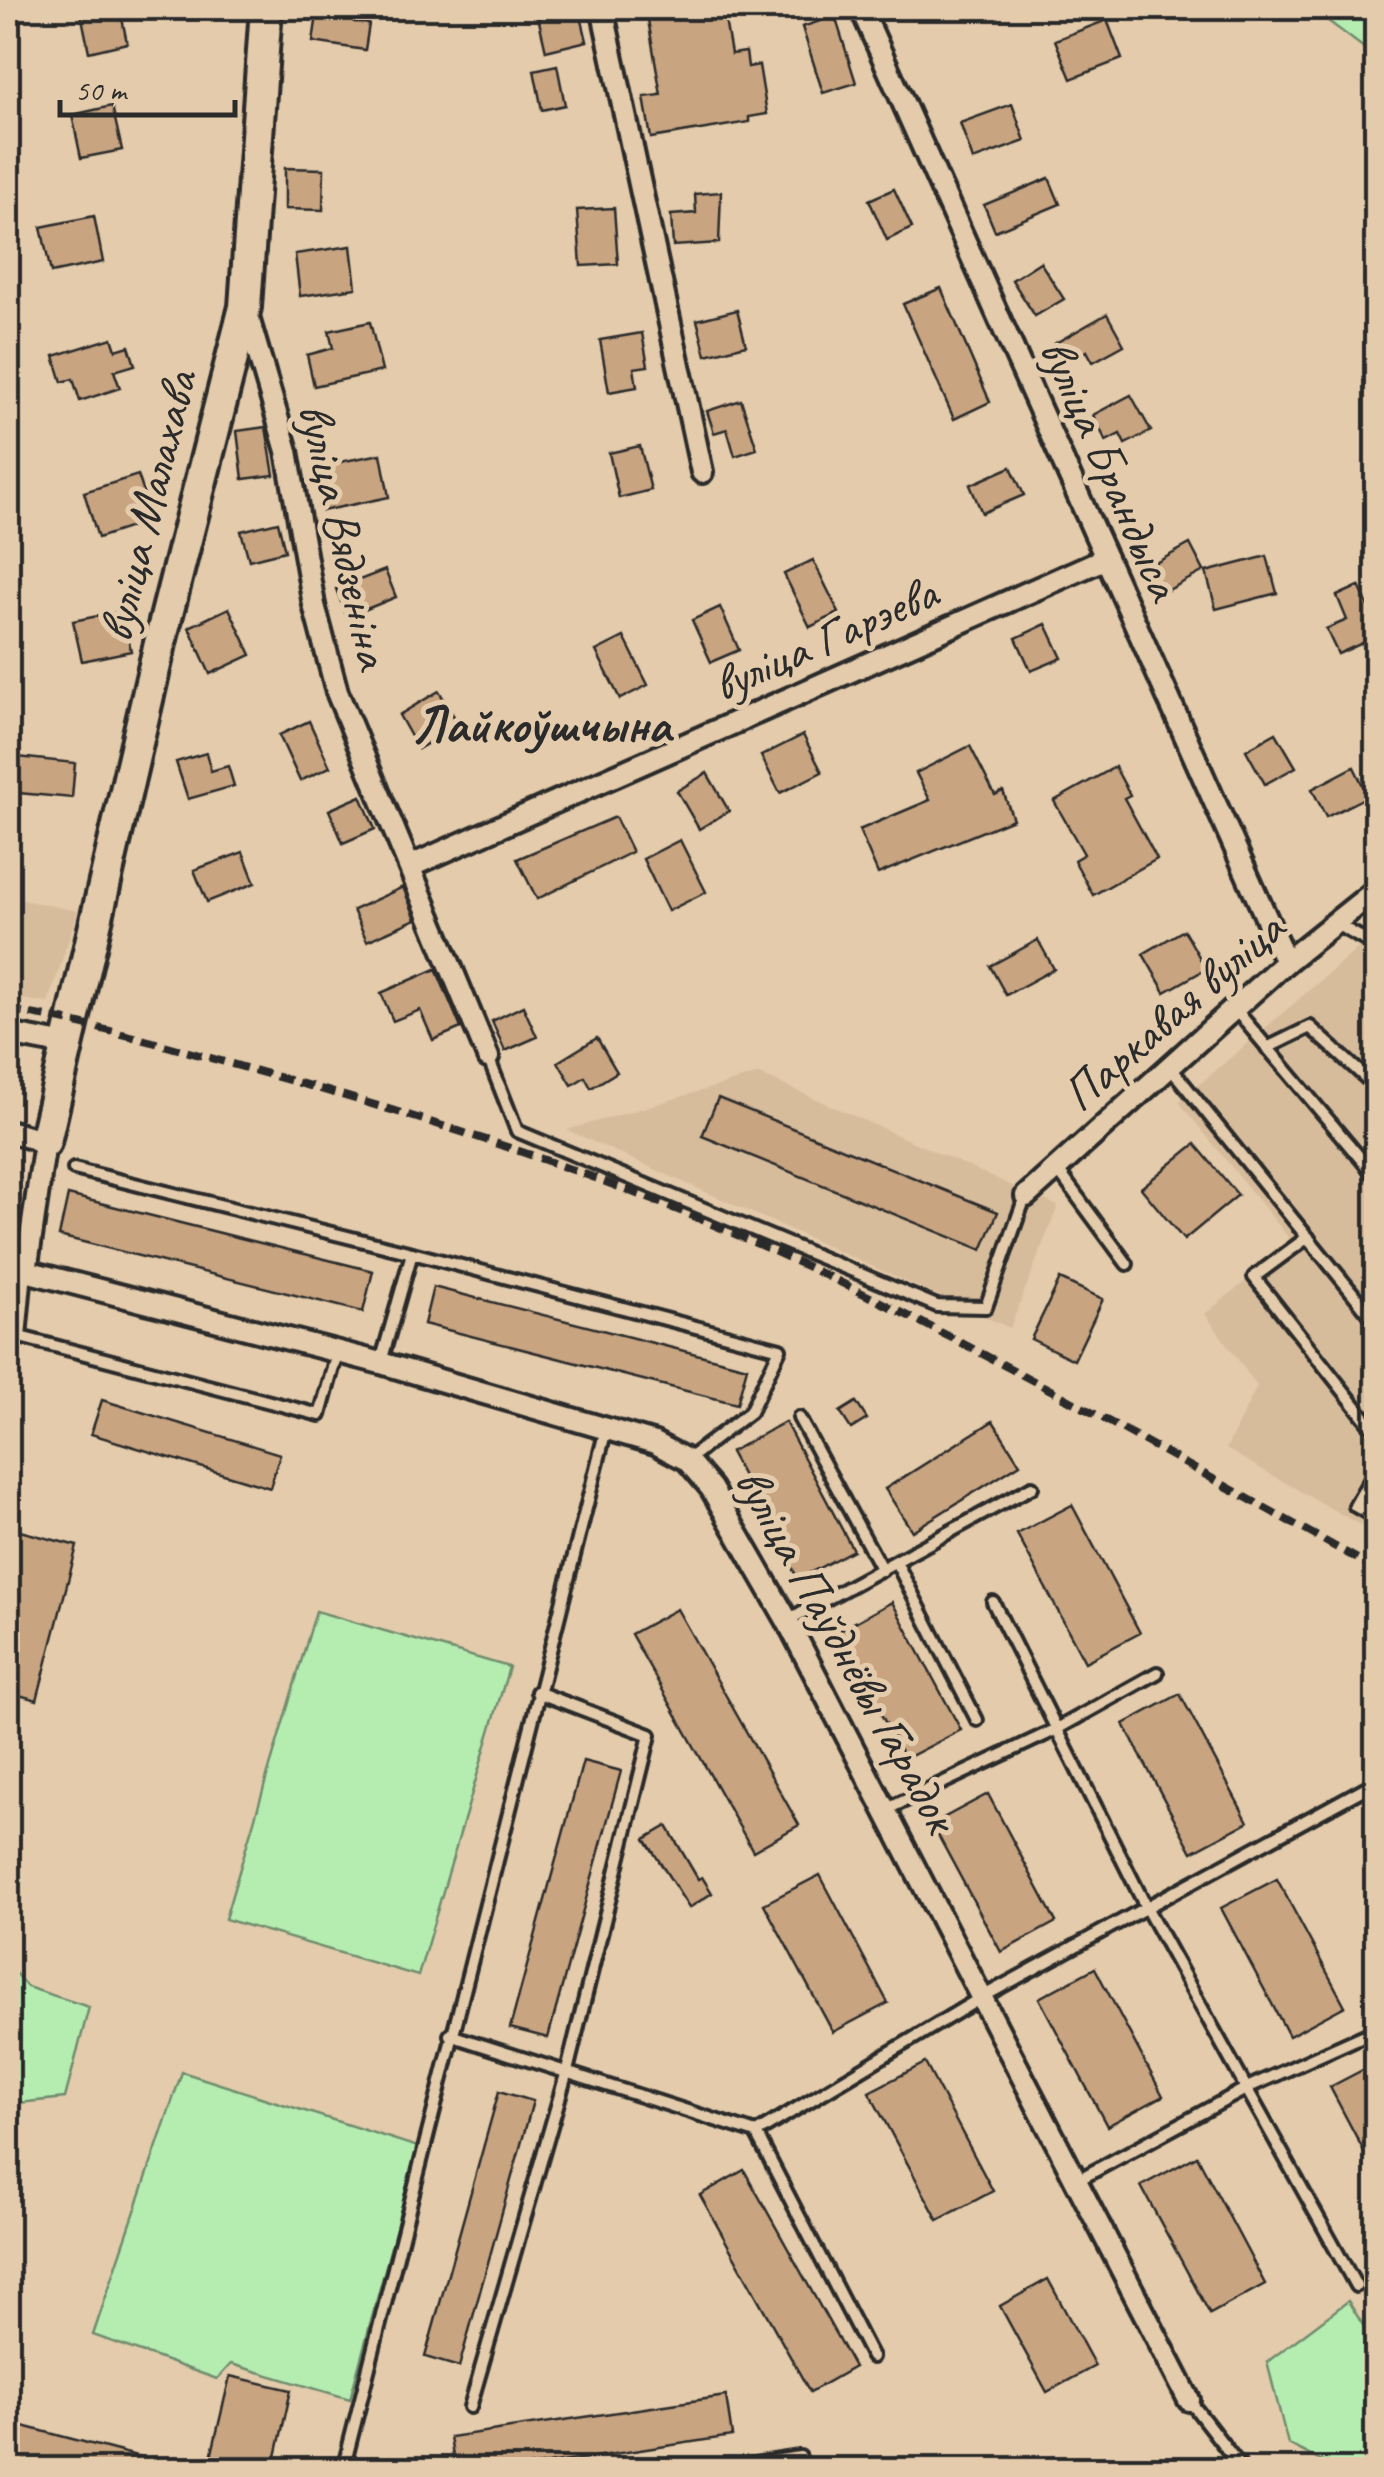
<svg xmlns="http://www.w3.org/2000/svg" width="1384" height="2477" viewBox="0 0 1384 2477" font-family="Caveat,sans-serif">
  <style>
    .built { fill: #d7bc9c }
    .green { fill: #b5edb1; stroke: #708c6e; stroke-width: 2.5 }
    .building { fill: #c8a481; stroke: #2b2b2b; stroke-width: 2.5 }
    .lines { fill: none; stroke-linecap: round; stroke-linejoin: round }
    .lane-casing { stroke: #2b2b2b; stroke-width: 18 }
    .street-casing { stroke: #2b2b2b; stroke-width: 28 }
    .secondary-casing { stroke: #2b2b2b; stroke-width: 38 }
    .lane { stroke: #e3cbab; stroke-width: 10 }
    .street { stroke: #e3cbab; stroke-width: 20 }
    .secondary { stroke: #e3cbab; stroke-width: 30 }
    .rail { stroke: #2b2b2b; stroke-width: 8; stroke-dasharray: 15 8; stroke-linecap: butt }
    .labels { text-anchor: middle; stroke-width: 10; stroke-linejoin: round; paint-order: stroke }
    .street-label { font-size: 50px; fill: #2b2b2b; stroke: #e3cbab }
    .neighbourhood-label { font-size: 52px; font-weight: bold; fill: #2b2b2b; stroke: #e3cbab }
  </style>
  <rect width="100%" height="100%" fill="#e3cbab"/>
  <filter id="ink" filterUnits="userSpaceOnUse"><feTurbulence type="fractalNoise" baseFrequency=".01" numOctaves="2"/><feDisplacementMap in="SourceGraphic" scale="20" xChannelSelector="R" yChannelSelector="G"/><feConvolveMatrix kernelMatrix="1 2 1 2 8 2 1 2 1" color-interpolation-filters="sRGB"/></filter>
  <g filter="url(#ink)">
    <!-- built -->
    <g class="built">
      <path d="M8,897L78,911L48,1003L8,997Z"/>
      <path d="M1376,933V1534L1226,1449L1257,1386L1205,1314L1293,1243L1179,1102Z"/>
      <path d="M759,1074L1058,1206L1010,1328L567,1130Z"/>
    </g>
    <!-- green -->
    <g class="green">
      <path d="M1311,8H1376V57Z"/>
      <path d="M316,1611L509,1667L418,1976L225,1919Z"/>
      <path d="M8,1965L27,1987L89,2007L65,2098L8,2104Z"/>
      <path d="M182,2072L418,2147L350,2399L231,2364L217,2379L93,2335Z"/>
      <path d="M1348,2301L1376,2346V2469H1336L1288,2444L1267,2362Z"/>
    </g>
    <!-- building -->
    <g class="building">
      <path d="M107,8H120L127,43L89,52L81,13Z"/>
      <path d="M318,8H356L354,22L369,24L365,50L313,42Z"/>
      <path d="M536,8H579L587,41L546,51Z"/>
      <path d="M646,8H723L731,54L746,52L748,67L759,65L767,114L749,117V122L651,138L644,97L661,95Z"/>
      <path d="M835,16L856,83L823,93L802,27Z"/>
      <path d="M1107,20L1122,59L1071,79L1055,40Z"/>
      <path d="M557,65L565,105L542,110L534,70Z"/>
      <path d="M1012,104L1025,141L973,160L960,123Z"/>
      <path d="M112,106L122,150L81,158L72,115Z"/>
      <path d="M285,168L324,169L323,210L285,209Z"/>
      <path d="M1049,178L1060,204L995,231L984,205Z"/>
      <path d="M894,189L912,228L887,240L869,200Z"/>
      <path d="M721,192L719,243L673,246L671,215L696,213L695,194Z"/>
      <path d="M614,208L618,264L581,266L577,210Z"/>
      <path d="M94,216L103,262L51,273L41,227Z"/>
      <path d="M351,246L356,288L300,296L295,254Z"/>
      <path d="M1040,262L1064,299L1035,316L1012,280Z"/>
      <path d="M941,288L990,402L954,419L903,304Z"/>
      <path d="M737,310L746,345L706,355L697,320Z"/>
      <path d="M1107,314L1124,345L1093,362L1087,351L1065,363L1054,344Z"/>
      <path d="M370,322L382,371L314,386L307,355L333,348L329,331Z"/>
      <path d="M642,333L648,366L634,368L637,387L609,392L600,340Z"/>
      <path d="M112,338L116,350L129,346L135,365L114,371L120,388L80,401L73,379L62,382L54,356Z"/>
      <path d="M1131,395L1151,431L1125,444L1120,434L1106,441L1093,415Z"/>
      <path d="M741,400L757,449L735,456L727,429L714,433L707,411Z"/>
      <path d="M266,427L274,475L243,479L237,431Z"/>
      <path d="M640,446L651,490L619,498L609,453Z"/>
      <path d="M381,454L389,497L322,511L314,467Z"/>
      <path d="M1011,467L1024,495L982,513L970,485Z"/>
      <path d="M138,475L153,520L98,538L84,492Z"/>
      <path d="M278,522L285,551L249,560L241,531Z"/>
      <path d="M1190,544L1204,571L1157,596L1143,570Z"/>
      <path d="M1267,556L1277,593L1216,609L1206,572Z"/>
      <path d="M813,560L839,613L810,627L784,574Z"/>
      <path d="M385,570L396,597L347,617L336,589Z"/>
      <path d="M1359,586L1369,607L1376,604V637L1338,654L1326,629L1347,620L1337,596Z"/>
      <path d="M720,607L739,650L711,662L692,620Z"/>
      <path d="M229,608L251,655L210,674L189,627Z"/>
      <path d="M123,611L131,651L82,661L73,621Z"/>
      <path d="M1046,624L1062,658L1031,671L1016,638Z"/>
      <path d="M624,637L648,685L620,699L596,651Z"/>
      <path d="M439,691L459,725L418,749L399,715Z"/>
      <path d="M309,721L330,767L300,781L279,735Z"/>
      <path d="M1276,733L1296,767L1265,784L1246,750Z"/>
      <path d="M803,735L822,772L780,793L761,756Z"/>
      <path d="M970,746L995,795L1003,791L1013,819L878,874L859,830L930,800L916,773Z"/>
      <path d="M206,753L211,771L228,766L234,786L188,799L176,762Z"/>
      <path d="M8,756L75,763L72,798L8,792Z"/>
      <path d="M1115,767L1130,795L1124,798L1157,859L1093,895L1074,860L1084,854L1054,801Z"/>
      <path d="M1354,767L1368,796L1326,817L1312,789Z"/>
      <path d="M707,773L729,811L699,829L677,791Z"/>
      <path d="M361,796L375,829L343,843L329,810Z"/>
      <path d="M615,817L632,852L537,899L517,859Z"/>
      <path d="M680,840L706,892L668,911L643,859Z"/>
      <path d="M243,852L255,883L207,902L194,870Z"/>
      <path d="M403,887L416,919L367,941L353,910Z"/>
      <path d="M1184,930L1206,969L1165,992L1143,954Z"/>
      <path d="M1038,940L1054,969L1006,995L990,966Z"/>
      <path d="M436,969L461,1028L433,1040L420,1010L393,1021L381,993Z"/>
      <path d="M523,1006L537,1037L505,1051L492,1021Z"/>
      <path d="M597,1038L617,1072L591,1088L585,1077L572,1085L558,1062Z"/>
      <path d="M718,1098L998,1212L982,1250L702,1136Z"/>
      <path d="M1195,1144L1238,1195L1184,1240L1141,1188Z"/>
      <path d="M68,1195L373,1271L363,1312L59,1236Z"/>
      <path d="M1060,1279L1103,1299L1074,1360L1031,1339Z"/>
      <path d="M433,1287L747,1367L737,1404L424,1324Z"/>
      <path d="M102,1400L280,1454L270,1488L91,1434Z"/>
      <path d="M856,1402L867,1419L851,1429L840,1412Z"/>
      <path d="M993,1421L1020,1464L912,1531L885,1489Z"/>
      <path d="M785,1422L853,1550L798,1579L730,1452Z"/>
      <path d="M1072,1505L1140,1633L1085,1662L1017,1534Z"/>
      <path d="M12,1529L77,1546L37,1700L8,1692V1548Z"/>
      <path d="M892,1602L961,1730L905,1759L837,1632Z"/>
      <path d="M677,1609L799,1825L753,1851L631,1634Z"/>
      <path d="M1180,1694L1248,1822L1192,1852L1124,1724Z"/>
      <path d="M583,1761L621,1771L548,2038L510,2028Z"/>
      <path d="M988,1794L1056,1922L1001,1952L932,1824Z"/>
      <path d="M667,1826L698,1879L702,1877L712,1893L689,1908L645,1839Z"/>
      <path d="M820,1875L888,2003L833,2032L764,1904Z"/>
      <path d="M1277,1879L1345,2006L1289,2036L1221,1908Z"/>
      <path d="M1095,1968L1163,2096L1107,2126L1039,1998Z"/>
      <path d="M925,2063L993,2191L938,2220L869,2092Z"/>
      <path d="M1376,2063V2174L1330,2087Z"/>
      <path d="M499,2091L533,2101L459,2367L425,2357Z"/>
      <path d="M1197,2156L1265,2284L1210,2314L1141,2186Z"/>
      <path d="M744,2170L854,2367L810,2392L700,2195Z"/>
      <path d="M1048,2279L1095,2366L1047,2392L1000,2306Z"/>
      <path d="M230,2376L291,2390L273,2470H208Z"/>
      <path d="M726,2396L732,2436L509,2470H455L450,2437Z"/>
      <path d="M8,2422L163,2463L162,2470H8Z"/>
    </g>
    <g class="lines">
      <defs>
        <g id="lane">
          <path d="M1336,924L1376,946"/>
          <path d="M1235,1009L1376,1177"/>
          <path d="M1267,1048L1310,1027L1376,1087"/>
          <path d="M488,1057L517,1131L937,1306L986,1307L1025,1197"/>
          <path d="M1170,1067L1376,1322"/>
          <path d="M74,1169L412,1253L381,1362"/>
          <path d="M1057,1169L1127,1264"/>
          <path d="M1308,1237L1254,1277L1376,1432"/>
          <path d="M412,1253L780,1349L750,1412L687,1460"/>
          <path d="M26,1271L20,1337L320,1415L337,1353"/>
          <path d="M799,1418L882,1570"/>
          <path d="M1376,1469L1355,1506L1376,1518"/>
          <path d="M896,1562L977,1720"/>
          <path d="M993,1602L1147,1909L1356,2286"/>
          <path d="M788,1620L1032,1487"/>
          <path d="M885,1810L1055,1730L1157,1673"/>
          <path d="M450,2035L756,2133L872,2357"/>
          <path d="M756,2133L984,1996L1376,1782"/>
          <path d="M1076,2181L1249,2087L1376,2030"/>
          <path d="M1189,2400L1243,2470"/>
          <path d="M470,2407L567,2071L650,1735L537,1692"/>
          <path d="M343,2470L606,1429"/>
          <path d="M714,2470L800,2457"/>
        </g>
        <g id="street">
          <path d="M602,8L702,472"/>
          <path d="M861,8L1286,962"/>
          <path d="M247,314L287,451L314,605L337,692L488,1057"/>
          <path d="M411,866L1106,558"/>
          <path d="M8,1034L67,1045"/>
          <path d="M8,1131L45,1142L26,1271L381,1363L655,1443L687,1460L711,1488L787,1620L1189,2400"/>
          <path d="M1026,1196L1286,962L1376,890"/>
        </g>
        <path id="secondary" d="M45,1142L164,626L245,307L266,8"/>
      </defs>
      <!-- lane casing -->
      <use href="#lane" class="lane-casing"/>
      <!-- street casing -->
      <use href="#street" class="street-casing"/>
      <!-- secondary casing -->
      <use href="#secondary" class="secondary-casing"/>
      <!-- lane -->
      <use href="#lane" class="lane"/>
      <!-- street -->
      <use href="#street" class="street"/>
      <!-- secondary -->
      <use href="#secondary" class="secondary"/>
      <!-- rail -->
      <path class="rail" d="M8,1010C97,1024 184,1051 271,1075C454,1126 638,1186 810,1268C1004,1359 1189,1467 1376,1569"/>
    </g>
  </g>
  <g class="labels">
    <!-- street labels -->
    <g class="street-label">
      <text transform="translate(1112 468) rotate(66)" y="18">вуліца Брандыса</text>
      <text transform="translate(146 506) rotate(-76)" y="18">вуліца Малахава</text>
      <text transform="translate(346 535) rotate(77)" y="18">вуліца Вядзеніна</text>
      <text transform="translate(824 637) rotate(-24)" y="18">вуліца Гарэева</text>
      <text transform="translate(1172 1010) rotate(-41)" y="18">Паркавая вуліца</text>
      <text transform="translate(848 1649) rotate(61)" y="18">вуліца Паўднёвы Гарадок</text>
    </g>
    <!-- neighbourhood labels -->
    <g class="neighbourhood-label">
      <text x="541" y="742">Лайкоўшчына</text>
    </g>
  </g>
  <!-- margin -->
  <rect width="1384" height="2477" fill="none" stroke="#e3cbab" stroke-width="40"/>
  <rect x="20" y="20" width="1344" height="2437" fill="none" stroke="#2b2b2b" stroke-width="4" filter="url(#ink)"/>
  <!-- scale -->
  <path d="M60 100v15h175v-15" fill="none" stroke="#2b2b2b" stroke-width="5"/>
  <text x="75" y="100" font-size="30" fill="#2b2b2b" stroke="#e3cbab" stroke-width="8" paint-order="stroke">50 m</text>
</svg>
